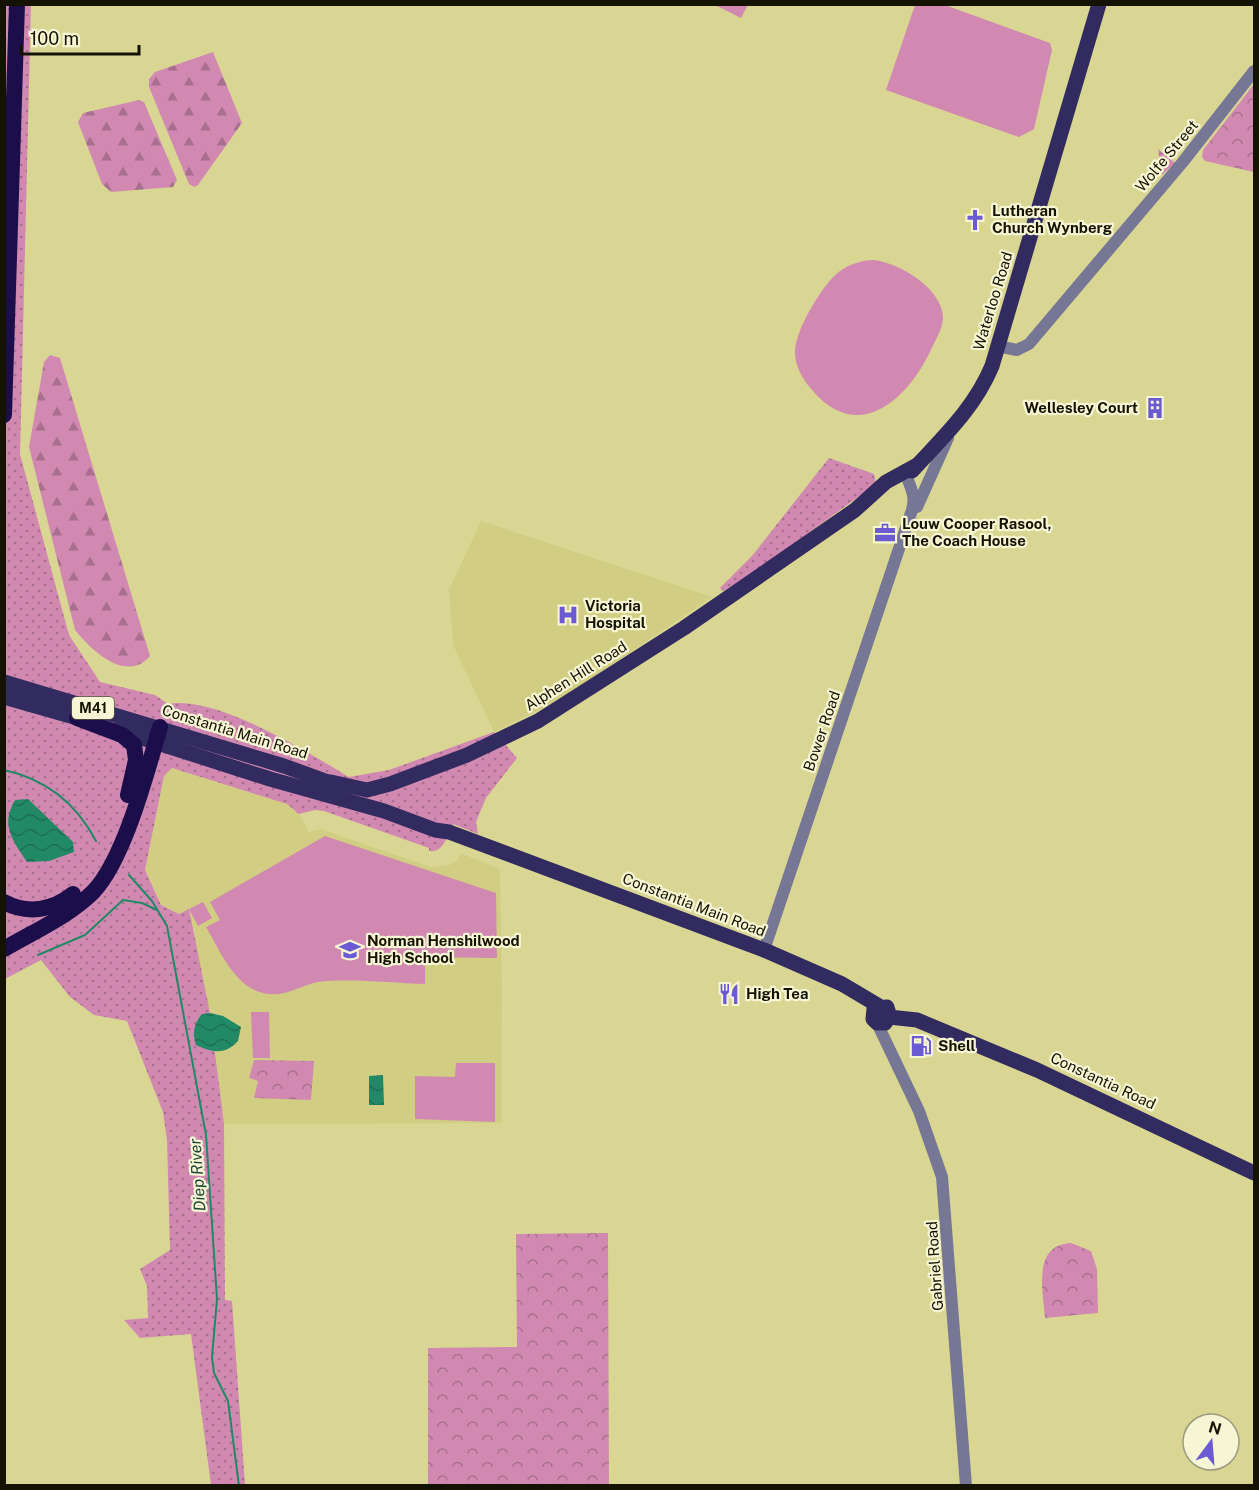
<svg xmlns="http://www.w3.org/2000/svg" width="1259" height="1490" viewBox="0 0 1259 1490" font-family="'Public Sans',sans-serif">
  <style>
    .built { fill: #d1cd82 }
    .grass { fill: url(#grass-dots) }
    .forest { fill: url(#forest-firs) }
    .park { fill: url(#park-crowns) }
    .garden { fill: #d189b1 }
    .water { fill: url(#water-waves) }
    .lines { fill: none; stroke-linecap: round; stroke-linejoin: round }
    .stream { stroke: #218966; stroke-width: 2 }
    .minor { stroke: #767695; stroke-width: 12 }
    .major { stroke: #312b60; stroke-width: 15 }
    .highway { stroke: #1c0d4b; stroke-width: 16 }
    .labels { text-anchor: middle; stroke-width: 4.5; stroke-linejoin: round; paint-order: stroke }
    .shield { fill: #f6f5d4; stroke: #585640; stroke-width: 1.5 }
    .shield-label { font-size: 14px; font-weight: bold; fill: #141200 }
    .street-label { font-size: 15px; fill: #141200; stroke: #f6f5d4 }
    .poi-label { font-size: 15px; font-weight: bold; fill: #141200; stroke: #f6f5d4; text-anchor: start }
    .water-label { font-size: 16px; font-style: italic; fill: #1a4434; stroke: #f6f5d4 }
  </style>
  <defs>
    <pattern id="grass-dots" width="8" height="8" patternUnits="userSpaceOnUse" patternTransform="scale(1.5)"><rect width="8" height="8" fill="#d189b1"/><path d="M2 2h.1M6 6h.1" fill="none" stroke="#a86f8e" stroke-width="1.8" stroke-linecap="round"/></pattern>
    <pattern id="forest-firs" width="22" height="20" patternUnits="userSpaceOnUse" patternTransform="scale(1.5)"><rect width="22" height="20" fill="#d189b1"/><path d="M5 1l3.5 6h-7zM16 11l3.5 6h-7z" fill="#a86f8e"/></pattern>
    <pattern id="park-crowns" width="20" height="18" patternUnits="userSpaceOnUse" patternTransform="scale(1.5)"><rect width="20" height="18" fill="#d189b1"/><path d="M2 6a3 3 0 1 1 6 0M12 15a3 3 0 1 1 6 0" fill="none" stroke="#a86f8e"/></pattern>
    <pattern id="water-waves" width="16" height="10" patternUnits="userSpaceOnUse" patternTransform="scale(1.5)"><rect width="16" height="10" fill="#218966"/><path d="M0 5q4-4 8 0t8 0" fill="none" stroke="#1c6f52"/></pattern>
  </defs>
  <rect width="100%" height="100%" fill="#d9d693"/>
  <!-- built -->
  <g class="built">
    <path d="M481,521L712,597L561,699L494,732L453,645L449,590Z"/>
    <path d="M171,768L287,804L299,814L309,832L321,829L430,867L450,865L458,860L460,853L498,868L500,871L502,991L501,1123L224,1124L210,1013L188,910L179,914L161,905L145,870L164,776Z"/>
  </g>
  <!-- grass -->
  <g class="grass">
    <path d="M31,4L20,454L69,635L100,682L155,695L168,704C217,695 307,752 349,777L389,770L494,732L517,758L486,798L476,822L478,834L453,824C447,836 444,853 429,851V848L324,811L315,810L299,814L287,804L172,768L164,776L145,870L161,905L179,914L189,909L210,1013L224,1124L225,1300L232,1301L245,1485H211L191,1334L140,1338L124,1320L148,1318L147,1286L140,1269L170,1250L167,1140L163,1112L127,1021L94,1015L70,997L41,960L5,979L4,5Z"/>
    <path d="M829,458L874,474L876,484L746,578L723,591L720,588L752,556Z"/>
  </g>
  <!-- forest -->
  <g class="forest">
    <path d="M213,52L242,123L198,185L194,187L189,184L149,87V79L155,72Z"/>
    <path d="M139,100L144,102L177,180L173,187L111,192L102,184L78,122L83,113Z"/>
    <path d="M50,355L60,358L150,656C126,684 91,650 75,630L29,447L44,362Z"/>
  </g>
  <!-- park -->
  <g class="park">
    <path d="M1254,84V172L1205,161L1202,157L1203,150Z"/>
    <path d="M1158,149L1175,163L1162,175Z"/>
    <path d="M254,1060L314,1061L311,1100L254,1098L258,1081L249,1078Z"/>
    <path d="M608,1233L609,1485H428V1348L517,1347L516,1234Z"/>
    <path d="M1071,1243L1091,1251L1097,1269L1098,1313L1045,1318C1043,1291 1032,1245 1071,1243Z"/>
  </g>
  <!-- garden -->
  <g class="garden">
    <path d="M715,5H748L741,18Z"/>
    <path d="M915,5H945L1050,43L1052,50L1034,129L1019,137L886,90Z"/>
    <path d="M874,260C900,263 943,289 943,318C943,329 934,342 930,352C906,401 858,444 812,390C803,380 795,366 795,353C794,332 823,283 840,271C850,264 862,260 874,260Z"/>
    <path d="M325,836L496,893L497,958L425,957V984C392,983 349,978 318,982C306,984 293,992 279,994C239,998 223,956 206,927L220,920L210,902Z"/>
    <path d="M203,902L212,918L198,926L189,909Z"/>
    <path d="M251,1012H269L270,1058H253Z"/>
    <path d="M456,1063H495V1122L415,1119V1076L455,1077Z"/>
  </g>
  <!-- water -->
  <g class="water">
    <path d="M28,799L73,842L74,852L49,861L27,862C13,841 0,825 15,800Z"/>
    <path d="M210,1013L223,1016L241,1027L238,1041C225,1055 212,1053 196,1045C192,1032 194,1024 202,1014Z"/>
    <path d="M383,1075L384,1105H369V1076Z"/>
  </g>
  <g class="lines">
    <!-- stream -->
    <g class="stream">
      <path d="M4,770C46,779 76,803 96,841"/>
      <path d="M129,875L152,901L167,926L206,1135L217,1299L212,1357L214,1373L228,1401L239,1486"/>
      <path d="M38,955L85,935L123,900L142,903L157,910"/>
    </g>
    <!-- minor -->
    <g class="minor">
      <path d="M997,346L1017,350L1029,344L1182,163L1254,71"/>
      <path d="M917,507L948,438"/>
      <path d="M764,950L912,510C917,494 908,485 905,470"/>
      <path d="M877,1023L919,1111L942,1177L966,1486"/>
    </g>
    <!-- major -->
    <g class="major">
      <path d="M912,471C943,437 974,409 992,366L1099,4"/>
      <path d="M4,682L284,766L339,786"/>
      <path d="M4,697L88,721"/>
      <path d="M117,730L270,779L384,811L435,830L449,832L764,950L842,984L879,1006"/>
      <path d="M331,782L367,790L390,784L467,755L538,721L684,628L855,510L886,482L917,465"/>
      <path d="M887,1007L874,1009L873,1019L877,1023H885L889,1017L888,1010"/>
      <path d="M889,1017L917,1020L1037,1070L1254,1173"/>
    </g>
    <!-- highway -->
    <g class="highway">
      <path d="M4,415L17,4"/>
      <path d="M77,718L122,735L134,745L136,760L128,795"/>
      <path d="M4,902C28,915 53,910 73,894"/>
      <path d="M4,949C33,932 69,916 93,892C124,860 147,772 160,727"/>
    </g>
  </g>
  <!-- icons -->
  <defs>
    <symbol id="church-bare" viewBox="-9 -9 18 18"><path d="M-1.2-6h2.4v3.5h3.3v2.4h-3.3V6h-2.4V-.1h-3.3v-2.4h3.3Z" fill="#6c5ad3" stroke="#f6f5d4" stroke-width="2.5" paint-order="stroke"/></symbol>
    <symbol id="building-bare" viewBox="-9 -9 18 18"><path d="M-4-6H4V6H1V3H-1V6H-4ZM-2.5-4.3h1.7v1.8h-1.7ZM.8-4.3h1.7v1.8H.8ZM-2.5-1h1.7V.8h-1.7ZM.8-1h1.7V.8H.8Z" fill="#6c5ad3" stroke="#f6f5d4" stroke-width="2.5" paint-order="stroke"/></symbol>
    <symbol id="office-bare" viewBox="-9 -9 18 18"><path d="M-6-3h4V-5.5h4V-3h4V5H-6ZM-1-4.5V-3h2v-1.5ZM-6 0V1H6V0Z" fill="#6c5ad3" stroke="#f6f5d4" stroke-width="2.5" paint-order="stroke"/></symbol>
    <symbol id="hospital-bare" viewBox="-9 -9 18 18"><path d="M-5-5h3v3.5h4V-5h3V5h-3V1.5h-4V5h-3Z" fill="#6c5ad3" stroke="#f6f5d4" stroke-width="2.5" paint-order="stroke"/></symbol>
    <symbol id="school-bare" viewBox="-9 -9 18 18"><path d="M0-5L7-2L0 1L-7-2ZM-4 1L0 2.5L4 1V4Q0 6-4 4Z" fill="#6c5ad3" stroke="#f6f5d4" stroke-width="2.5" paint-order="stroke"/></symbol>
    <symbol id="restaurant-bare" viewBox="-9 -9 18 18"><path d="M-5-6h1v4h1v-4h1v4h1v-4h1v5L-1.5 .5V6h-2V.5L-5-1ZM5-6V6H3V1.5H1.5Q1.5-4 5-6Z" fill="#6c5ad3" stroke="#f6f5d4" stroke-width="2.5" paint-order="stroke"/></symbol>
    <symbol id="fuel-bare" viewBox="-9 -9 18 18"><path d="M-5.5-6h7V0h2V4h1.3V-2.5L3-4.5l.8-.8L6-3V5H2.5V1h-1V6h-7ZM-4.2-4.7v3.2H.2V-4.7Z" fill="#6c5ad3" stroke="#f6f5d4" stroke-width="2.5" paint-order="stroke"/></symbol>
  </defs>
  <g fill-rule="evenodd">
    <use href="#church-bare" x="960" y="205" width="30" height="30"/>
    <use href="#building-bare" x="1140" y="393" width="30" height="30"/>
    <use href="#office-bare" x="870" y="518" width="30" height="30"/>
    <use href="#hospital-bare" x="553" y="600" width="30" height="30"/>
    <use href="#school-bare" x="335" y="935" width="30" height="30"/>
    <use href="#restaurant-bare" x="714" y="979" width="30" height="30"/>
    <use href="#fuel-bare" x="906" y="1031" width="30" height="30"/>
  </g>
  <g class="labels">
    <!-- shield labels -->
    <rect class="shield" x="72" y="697" width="42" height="22" rx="4.5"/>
    <g class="shield-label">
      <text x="93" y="713">M41</text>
    </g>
    <!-- street labels -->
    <g class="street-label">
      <text transform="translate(1167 156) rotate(-50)" y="5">Wolfe Street</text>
      <text transform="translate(993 301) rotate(-73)" y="5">Waterloo Road</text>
      <text transform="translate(576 676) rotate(-32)" y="5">Alphen Hill Road</text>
      <text transform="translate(822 731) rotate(-71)" y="5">Bower Road</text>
      <text transform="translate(235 732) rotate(17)" y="5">Constantia Main Road</text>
      <text transform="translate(694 905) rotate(21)" y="5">Constantia Main Road</text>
      <text transform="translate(1103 1081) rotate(25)" y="5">Constantia Road</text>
      <text transform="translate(935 1266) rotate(-94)" y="5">Gabriel Road</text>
    </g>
    <!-- poi labels -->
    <g class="poi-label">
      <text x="992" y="216">Lutheran<tspan x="992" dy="17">Church Wynberg</tspan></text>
      <text x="1138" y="413" text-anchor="end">Wellesley Court</text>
      <text x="902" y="529">Louw Cooper Rasool,<tspan x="902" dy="17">The Coach House</tspan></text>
      <text x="585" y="611">Victoria<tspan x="585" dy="17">Hospital</tspan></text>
      <text x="367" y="946">Norman Henshilwood<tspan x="367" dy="17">High School</tspan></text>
      <text x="746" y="999">High Tea</text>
      <text x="938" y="1051">Shell</text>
    </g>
    <!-- water labels -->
    <g class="water-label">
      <text transform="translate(197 1175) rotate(-94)" y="6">Diep River</text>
    </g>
  </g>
  <!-- border -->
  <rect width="1259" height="1490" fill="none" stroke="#141200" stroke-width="12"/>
  <!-- north arrow -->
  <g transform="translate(1211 1442) rotate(16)"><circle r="28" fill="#f6f5d4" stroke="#9c9a7f" stroke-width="1.5"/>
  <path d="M0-4.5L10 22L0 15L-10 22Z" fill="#6c5ad3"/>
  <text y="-9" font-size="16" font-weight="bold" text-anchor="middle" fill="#141200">N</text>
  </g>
  <!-- scale -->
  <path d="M21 45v9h118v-9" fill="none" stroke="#141200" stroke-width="3"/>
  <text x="30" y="45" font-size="18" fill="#141200" stroke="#f6f5d4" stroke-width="4.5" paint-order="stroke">100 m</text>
</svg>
